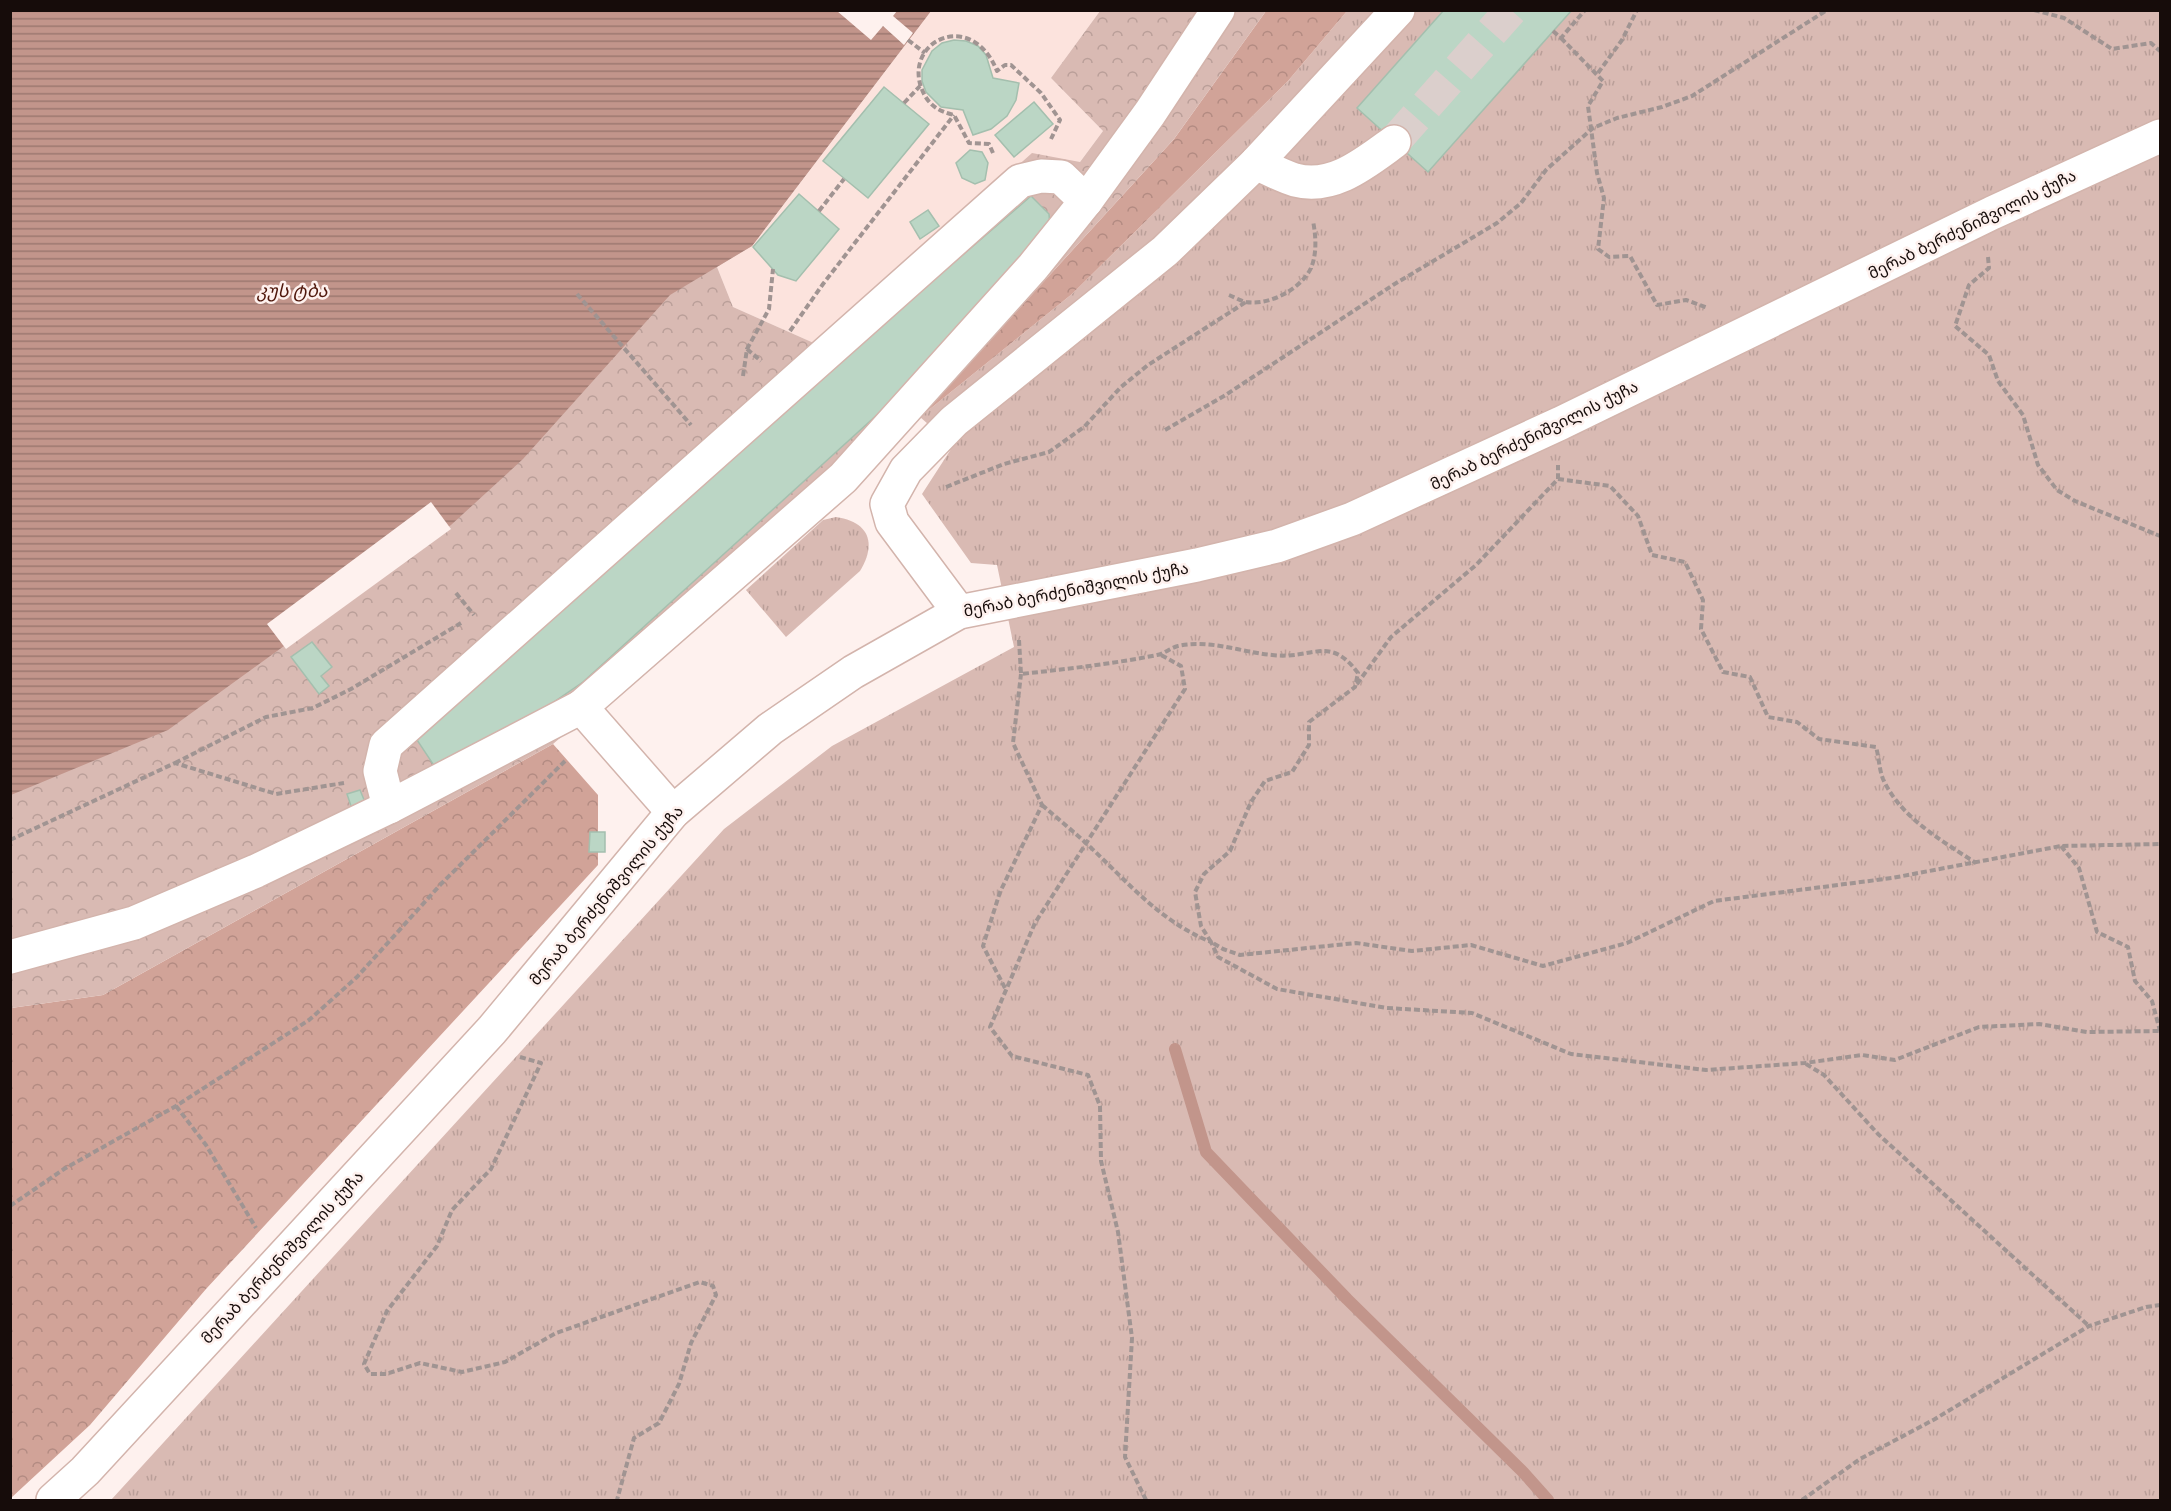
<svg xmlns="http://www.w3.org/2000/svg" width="2171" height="1511" viewBox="0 0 2171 1511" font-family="Raleway,'Noto Sans Georgian',sans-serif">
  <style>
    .built { fill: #fce3dd }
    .grass { fill: url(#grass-tufts) }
    .forest { fill: url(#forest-crowns) }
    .park { fill: url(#park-crowns) }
    .water { fill: url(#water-rules) }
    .pier { fill: #fef1ee }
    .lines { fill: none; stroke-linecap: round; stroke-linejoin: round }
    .stream { stroke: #c2958b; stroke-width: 12 }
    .building { fill: #bbd6c5; stroke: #a4bfae; stroke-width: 1.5 }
    .minor-tunnel { stroke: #dbcfcc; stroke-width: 33; stroke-dasharray: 33 16; stroke-linecap: butt }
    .minor-casing { stroke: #d3b4ac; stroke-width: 36 }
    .path { stroke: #a09492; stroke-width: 4; stroke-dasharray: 6 3; stroke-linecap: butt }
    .minor { stroke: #fff; stroke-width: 33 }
    .labels { text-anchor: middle; stroke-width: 5; stroke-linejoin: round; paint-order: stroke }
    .street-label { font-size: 16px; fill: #160c0a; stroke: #fef1ee }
    .water-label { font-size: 18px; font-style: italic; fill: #4f170b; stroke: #fef1ee }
  </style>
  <defs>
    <pattern id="grass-tufts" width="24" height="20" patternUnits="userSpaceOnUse" patternTransform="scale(1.5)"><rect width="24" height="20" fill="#d9bab3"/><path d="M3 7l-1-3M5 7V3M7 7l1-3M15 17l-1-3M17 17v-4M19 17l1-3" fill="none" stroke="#ba9f99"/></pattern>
    <pattern id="forest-crowns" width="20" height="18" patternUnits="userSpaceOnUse" patternTransform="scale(1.5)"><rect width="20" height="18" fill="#d1a398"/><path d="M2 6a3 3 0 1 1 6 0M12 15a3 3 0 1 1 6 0" fill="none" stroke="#b38b82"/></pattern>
    <pattern id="park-crowns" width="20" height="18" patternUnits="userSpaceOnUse" patternTransform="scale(1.5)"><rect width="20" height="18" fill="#d9bab3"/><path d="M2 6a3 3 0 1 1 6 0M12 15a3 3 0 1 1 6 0" fill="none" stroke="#ba9f99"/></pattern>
    <pattern id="water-rules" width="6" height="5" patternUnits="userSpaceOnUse" patternTransform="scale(1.5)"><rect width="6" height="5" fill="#c2958b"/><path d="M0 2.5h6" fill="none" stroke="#9d7870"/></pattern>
  </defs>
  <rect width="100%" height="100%" fill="#fef1ee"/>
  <!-- built -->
  <path class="built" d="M931,11H1100L1051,78L1103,131L1079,163L816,344L733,307L717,267L752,246Z"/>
  <!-- grass -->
  <g class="grass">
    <path d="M1347,11H2160V1500H111L724,829L832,746L1014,647L997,565L971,563L922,494L953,446L920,417L1072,294L1288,81Z"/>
    <path d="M836,517C869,522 877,543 860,571L786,637L746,590L823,520Z"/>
  </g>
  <!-- forest -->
  <g class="forest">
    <path d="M1266,11H1347L1288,81L1072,294L920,417L1174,139Z"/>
    <path d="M553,744L598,795V865L206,1289L90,1425L11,1498V1008L103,995Z"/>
  </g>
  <!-- park -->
  <path class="park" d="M10,11H931L752,246L717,267L733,307L816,344L1032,153L1080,162L1103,131L1051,78L1100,11H1266L1174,139L920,417L846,493L553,744L103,995L11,1008Z"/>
  <!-- water -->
  <path class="water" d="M11,11H931L752,246L670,295L523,459L451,525L168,730L11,795Z"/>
  <!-- pier -->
  <g class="pier">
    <path d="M837,11H897L893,16L913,33L904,45L883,26L871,40Z"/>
    <path d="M431,502L451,529L286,649L267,624Z"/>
  </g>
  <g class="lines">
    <!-- stream -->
    <path class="stream" d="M1175,1049L1206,1152L1347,1299L1523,1472L1548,1500"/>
  </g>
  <!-- building -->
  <g class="building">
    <path d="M1444,10H1572L1428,172L1357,108Z"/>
    <path d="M954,40L966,41L978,46L986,55L993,78L1019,83L1016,100L1007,116L991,129L973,135L963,110L941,107L926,92L922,81V70L932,51L942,43Z"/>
    <path d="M884,87L929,124L868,198L823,161Z"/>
    <path d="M1034,102L1053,124L1014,157L995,135Z"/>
    <path d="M970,150L982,152L988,163L985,180L975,184L962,178L956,163Z"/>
    <path d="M799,194L839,229L796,281L778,275L753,247Z"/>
    <path d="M1031,196L1049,214L1050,227L890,403L583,682L523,723L435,767L415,737L851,351Z"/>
    <path d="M928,210L939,226L920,239L910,222Z"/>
    <path d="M312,642L332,667L321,676L329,686L319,694L291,657Z"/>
    <path d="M360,790L367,807L353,812L347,794Z"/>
    <path d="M590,832H605V852H589Z"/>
  </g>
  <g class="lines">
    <!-- minor-tunnel -->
    <path class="minor-tunnel" d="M1394,142L1511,10"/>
    <defs>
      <g id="minor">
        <path d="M1256,163C1269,169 1282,176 1295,180C1333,190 1365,163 1394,142"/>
        <path d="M959,612L892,522L887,504L906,470L954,421L1165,251L1256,163L1398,10"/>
        <path d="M581,707L843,478L1033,267L1086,201L1150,113L1218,10"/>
        <path d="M389,807L380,771L386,745L1020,181L1041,176L1061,177L1086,201"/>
        <path d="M10,957L134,923L256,871L389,807L581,707L673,812"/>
        <path d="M53,1500L85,1471L492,1030L673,812L770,729L853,672L959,612L1197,565L1277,546L1352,519L1561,423L1992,213L2160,136"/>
      </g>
    </defs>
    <!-- minor casing -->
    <use href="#minor" class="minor-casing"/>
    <!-- path -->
    <g class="path">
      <path d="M2034,10L2064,18L2112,49L2151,43L2160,51"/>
      <path d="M1553,31L1561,38L1585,10"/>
      <path d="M1561,38L1603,81L1588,106L1597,173L1604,198L1598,249L1609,257L1630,256L1657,305L1686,300L1708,308"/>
      <path d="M908,40L925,53"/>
      <path d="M1598,73L1622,40L1637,10"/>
      <path d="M904,103L920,86"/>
      <path d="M993,153L989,144L969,143L954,115C937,111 927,104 921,87C905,40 972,9 997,71L1005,65H1011L1041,93L1060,120L1051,139"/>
      <path d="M819,211L844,179"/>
      <path d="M1988,257L1989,268L1969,285L1955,326L1989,355L1998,381L2023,415L2038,465L2057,490L2075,501L2160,536"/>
      <path d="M577,294L691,425"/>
      <path d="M1229,295C1234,297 1241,301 1246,302C1269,306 1301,289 1311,268C1317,254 1316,236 1313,221"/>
      <path d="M790,331L823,284L954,115"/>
      <path d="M747,349L761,361"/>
      <path d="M743,376L747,349L769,309L773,269"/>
      <path d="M1165,430L1224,396L1393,285L1497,223L1521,203L1546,170L1593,128L1617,118L1662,107L1692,96L1827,10"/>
      <path d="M1558,479L1610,486L1638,516L1652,555L1685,562L1703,600L1701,629L1723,672L1750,677L1768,717L1797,722L1819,739L1876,747C1879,757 1879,769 1883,779C1900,817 1942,841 1976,863"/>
      <path d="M946,487L1004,464L1049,452L1084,427L1121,387L1148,365L1246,302"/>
      <path d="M456,593L474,615"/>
      <path d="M1019,640L1021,674C1067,669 1112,664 1157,655C1164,654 1170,648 1178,646C1209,639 1241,652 1272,655C1312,660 1329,634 1358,673L1355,687L1309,722V745L1292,772L1265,781L1251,802L1230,851L1204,874L1195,892L1201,926L1211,942L1223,949L1240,955L1356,943L1412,951L1471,945L1543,966L1627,943L1714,901L1892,878L2061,846L2160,844"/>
      <path d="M1357,684L1391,637L1476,565L1558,479V465"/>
      <path d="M175,763L266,717L313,708L351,689L461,623"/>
      <path d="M1042,805C1057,818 1073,831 1088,845C1128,882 1159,921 1211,942L1218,957L1277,989L1387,1008L1472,1013L1571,1054L1706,1070L1805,1063L1862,1055L1895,1060L1979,1027L2039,1024L2087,1032L2160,1031"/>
      <path d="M10,840L175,763L276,794L344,783"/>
      <path d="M2061,846L2079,868L2097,932L2128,947L2135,981L2152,1001L2160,1031"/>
      <path d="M1005,988L983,946L1000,892L1042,805L1013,743L1021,674"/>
      <path d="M520,1057L541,1063L491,1169L452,1210L437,1246L387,1311L364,1364L370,1374H386L420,1363L462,1372L505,1362L556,1333L700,1282L713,1286L716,1295L691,1343L679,1384L659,1423L634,1438L617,1500"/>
      <path d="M1806,1064L1824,1075L1878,1134L2089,1326"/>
      <path d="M176,1106L206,1145L256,1228"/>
      <path d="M10,1206L64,1169L176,1106L309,1020L357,977L441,884L565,761"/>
      <path d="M1146,1500L1125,1457L1132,1338L1118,1232L1101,1161L1100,1106L1088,1075L1012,1056L990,1027L1035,923L1185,689L1181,666L1161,655"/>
      <path d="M1802,1500L1860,1459L1935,1419L2089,1326L2146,1307L2160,1305"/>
    </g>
    <!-- minor -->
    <use href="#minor" class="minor"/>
  </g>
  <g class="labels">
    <!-- street labels -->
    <g class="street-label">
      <text transform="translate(1972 224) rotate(-26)" y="6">მერაბ ბერძენიშვილის ქუჩა</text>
      <text transform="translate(1534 435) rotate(-26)" y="6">მერაბ ბერძენიშვილის ქუჩა</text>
      <text transform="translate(1076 589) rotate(-11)" y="6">მერაბ ბერძენიშვილის ქუჩა</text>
      <text transform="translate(606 895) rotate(-50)" y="6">მერაბ ბერძენიშვილის ქუჩა</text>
      <text transform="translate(282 1257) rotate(-47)" y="6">მერაბ ბერძენიშვილის ქუჩა</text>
    </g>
    <!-- water labels -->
    <g class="water-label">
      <text x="292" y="297">კუს ტბა</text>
    </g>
  </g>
  <!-- border -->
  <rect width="2171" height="1511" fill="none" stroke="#160c0a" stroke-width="24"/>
</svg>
